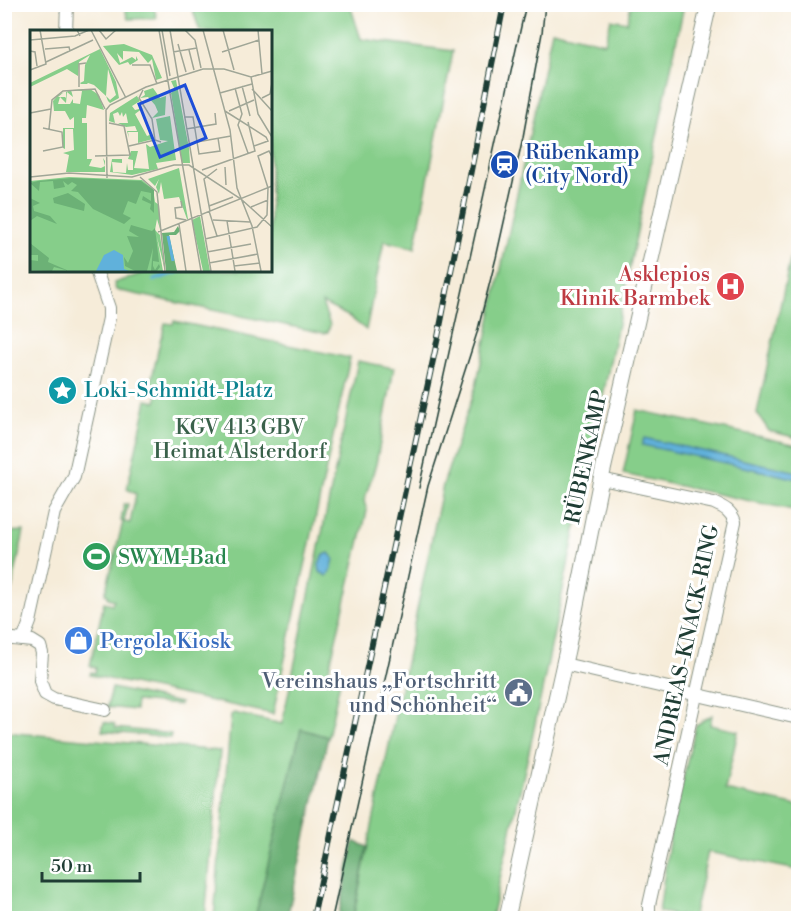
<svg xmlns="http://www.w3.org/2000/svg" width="803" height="923" viewBox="0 0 803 923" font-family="'Libre Bodoni',serif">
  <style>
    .green { fill: #86ce8a; stroke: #52865f; stroke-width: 1.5 }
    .forest { fill: #6cb176; stroke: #467755; stroke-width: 1.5 }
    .water { fill: #60b1db; stroke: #407788; stroke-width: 1.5 }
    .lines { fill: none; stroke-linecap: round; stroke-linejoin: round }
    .stream { stroke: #60b1db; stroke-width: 4 }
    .minor-casing { stroke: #8a9486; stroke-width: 14 }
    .tertiary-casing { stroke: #8a9486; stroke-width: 17 }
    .minor { stroke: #fff; stroke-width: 12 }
    .tertiary { stroke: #fff; stroke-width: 15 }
    .tram { stroke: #1f3d34; stroke-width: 1.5 }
    .rail-casing { stroke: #1f3d34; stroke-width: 6 }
    .rail { stroke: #fff; stroke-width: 4; stroke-dasharray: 11; stroke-linecap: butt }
    .labels { text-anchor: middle; stroke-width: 6; stroke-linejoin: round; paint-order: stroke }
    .transit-label { font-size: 21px; fill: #164399; stroke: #fff; text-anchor: start }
    .health-label { font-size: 21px; fill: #be3a42; stroke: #fff; text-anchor: end }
    .culture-label { font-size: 21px; fill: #0d838f; stroke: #fff; text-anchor: start }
    .park-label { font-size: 21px; fill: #39614a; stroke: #fff }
    .street-label { font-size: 21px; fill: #1f3d34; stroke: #fff }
    .leisure-label { font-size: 21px; fill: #27864d; stroke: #fff; text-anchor: start }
    .shop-label { font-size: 21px; fill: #366cbe; stroke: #fff; text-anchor: start }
    .service-label { font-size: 21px; fill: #4e5e75; stroke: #fff; text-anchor: end }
    .inset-river { fill: none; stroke: #60b1db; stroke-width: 3 }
    .inset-road { fill: none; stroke: #a0a697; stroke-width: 1.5 }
    .view { fill: #1d4ed8; fill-opacity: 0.15; stroke: #1d4ed8; stroke-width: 3 }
    .inset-edge { fill: none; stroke: #1f3d34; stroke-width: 3 }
  </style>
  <rect width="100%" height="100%" fill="#fff"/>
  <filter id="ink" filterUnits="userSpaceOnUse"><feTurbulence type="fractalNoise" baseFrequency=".0167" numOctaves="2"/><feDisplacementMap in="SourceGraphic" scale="12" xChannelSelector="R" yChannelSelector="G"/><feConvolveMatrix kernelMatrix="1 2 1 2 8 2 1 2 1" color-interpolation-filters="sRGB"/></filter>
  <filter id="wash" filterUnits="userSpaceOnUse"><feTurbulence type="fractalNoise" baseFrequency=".008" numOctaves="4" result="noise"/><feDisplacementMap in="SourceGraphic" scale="24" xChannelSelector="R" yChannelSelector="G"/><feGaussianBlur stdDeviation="1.35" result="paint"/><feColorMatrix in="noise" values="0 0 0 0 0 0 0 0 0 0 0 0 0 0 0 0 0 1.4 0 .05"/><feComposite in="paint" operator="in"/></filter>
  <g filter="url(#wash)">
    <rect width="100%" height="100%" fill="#f6ecd9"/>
    <!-- green -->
    <g class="green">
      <path d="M139,4L153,5L157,18L128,19L125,9Z"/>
      <path d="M191,5H350L361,39L453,51L415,248L384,241L366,330L348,316L322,303L330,325L328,332L324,333L116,290L114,283L152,270H270V32L200,31Z"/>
      <path d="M631,5H684L533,734L491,918H353L443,485L476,386L552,30L605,43L611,19L627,22Z"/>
      <path d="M796,251L798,252V438L769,431L757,413L791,256Z"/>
      <path d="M174,321L350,358L273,714L90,675L91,672L95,673L96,668L90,666L104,602L112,604L114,600L108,598V595L105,594L123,522L121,521L124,504H128L124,522L130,523L136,494L127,489L147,400L156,402L159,390L150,387L161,337H162L165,323L173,324Z"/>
      <path d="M358,361L394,368L376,464L364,501L367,511L328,673L341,677L328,737L301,729L255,918H214L231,715L234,713L282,724Z"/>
      <path d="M637,410L798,445V511L623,474Z"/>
      <path d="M24,531L6,617L5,621V532Z"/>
      <path d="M112,688L180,703L179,705L136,701L135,710L107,707Z"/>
      <path d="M712,715L710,725L738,731L725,790L798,806V870L708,852L693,918L659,912L671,828L696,725Z"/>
      <path d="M104,722L114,724L115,728L171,734L170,738L102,731Z"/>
      <path d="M4,732L220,751L205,918H5Z"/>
    </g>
    <!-- forest -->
    <g class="forest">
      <path d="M301,729L328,737L287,918H255Z"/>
      <path d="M354,841L367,847L353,918H338Z"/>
    </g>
    <!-- water -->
    <g class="water">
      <path d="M644,438L798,472V479L642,445Z"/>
      <path d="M329,553L334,559L331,571L327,576L320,572L319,565L322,556Z"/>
    </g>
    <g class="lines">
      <!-- stream -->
      <path class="stream" d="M154,280L182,270"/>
    </g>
  </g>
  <g filter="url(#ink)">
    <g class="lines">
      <defs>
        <g id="minor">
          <path d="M66,32L67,4"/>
          <path d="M601,479L714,503C725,508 731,511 735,522L649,905V918"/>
          <path d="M4,638L32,641L40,646L42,653L40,681L45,694L54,699L105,710"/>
          <path d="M23,640L30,622L54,512L74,477L109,318V308L96,270"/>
          <path d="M564,664L798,718"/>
        </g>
        <path id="tertiary" d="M507,918L567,650L601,479L709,4"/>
      </defs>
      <!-- minor casing -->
      <use href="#minor" class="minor-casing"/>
      <!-- tertiary casing -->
      <use href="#tertiary" class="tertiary-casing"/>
      <!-- minor -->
      <use href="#minor" class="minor"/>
      <!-- tertiary -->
      <use href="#tertiary" class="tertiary"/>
      <!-- tram -->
      <g class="tram">
        <path d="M419,488L526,4"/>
        <path d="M332,918L428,486L477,333L496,258L523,137L542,33L545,4"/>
      </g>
      <defs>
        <path id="rail" d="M313,918L438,337L504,4"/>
      </defs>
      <!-- rail casing -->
      <use href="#rail" class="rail-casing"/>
      <!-- rail -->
      <use href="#rail" class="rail"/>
    </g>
  </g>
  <!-- icons -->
  <defs>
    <symbol id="station-disc" viewBox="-11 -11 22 22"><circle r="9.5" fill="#1a4fb4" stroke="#fff"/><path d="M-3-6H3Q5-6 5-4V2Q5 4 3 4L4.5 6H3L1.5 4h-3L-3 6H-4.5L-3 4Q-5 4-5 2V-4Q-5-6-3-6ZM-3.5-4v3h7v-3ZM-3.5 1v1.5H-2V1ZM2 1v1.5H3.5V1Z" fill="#fff"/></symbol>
    <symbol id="hospital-disc" viewBox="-11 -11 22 22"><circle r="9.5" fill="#e0444e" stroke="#fff"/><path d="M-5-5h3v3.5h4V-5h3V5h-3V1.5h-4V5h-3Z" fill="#fff"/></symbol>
    <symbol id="sight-disc" viewBox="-11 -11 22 22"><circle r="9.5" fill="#0f9aa8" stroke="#fff"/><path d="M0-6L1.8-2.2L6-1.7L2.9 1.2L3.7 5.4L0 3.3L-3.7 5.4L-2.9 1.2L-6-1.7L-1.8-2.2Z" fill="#fff"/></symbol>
    <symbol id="stadium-disc" viewBox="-11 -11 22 22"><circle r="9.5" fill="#2e9e5b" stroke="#fff"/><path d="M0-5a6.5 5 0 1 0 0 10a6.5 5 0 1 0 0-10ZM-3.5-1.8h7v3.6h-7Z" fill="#fff"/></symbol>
    <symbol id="shop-disc" viewBox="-11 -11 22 22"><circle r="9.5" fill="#3f7fe0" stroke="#fff"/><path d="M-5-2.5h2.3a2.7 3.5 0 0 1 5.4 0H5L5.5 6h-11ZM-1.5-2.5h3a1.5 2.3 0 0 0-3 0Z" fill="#fff"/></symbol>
    <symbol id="civic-disc" viewBox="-11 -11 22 22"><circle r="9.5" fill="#5c6f8a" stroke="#fff"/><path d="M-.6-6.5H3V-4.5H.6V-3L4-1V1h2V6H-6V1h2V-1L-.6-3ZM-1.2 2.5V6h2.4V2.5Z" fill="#fff"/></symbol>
  </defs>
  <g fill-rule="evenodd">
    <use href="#station-disc" x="488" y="148" width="33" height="33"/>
    <use href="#hospital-disc" x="714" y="270" width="33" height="33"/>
    <use href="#sight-disc" x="46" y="374" width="33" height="33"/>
    <use href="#stadium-disc" x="80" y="540" width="33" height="33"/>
    <use href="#shop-disc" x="62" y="624" width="33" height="33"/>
    <use href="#civic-disc" x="502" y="676" width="33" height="33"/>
  </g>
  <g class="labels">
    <!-- transit labels -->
    <g class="transit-label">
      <text x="525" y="159">Rübenkamp<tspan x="525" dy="24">(City Nord)</tspan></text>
    </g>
    <!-- health labels -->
    <g class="health-label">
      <text x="710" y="281">Asklepios<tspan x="710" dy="24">Klinik Barmbek</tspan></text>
    </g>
    <!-- culture labels -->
    <g class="culture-label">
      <text x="84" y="397">Loki-Schmidt-Platz</text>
    </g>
    <!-- park labels -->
    <g class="park-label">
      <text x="240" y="434">KGV 413 GBV<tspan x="240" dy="24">Heimat Alsterdorf</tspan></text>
    </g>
    <!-- street labels -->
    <g class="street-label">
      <text transform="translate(586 457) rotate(-78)" y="7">RÜBENKAMP</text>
      <text transform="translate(686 645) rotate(-78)" y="7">ANDREAS-KNACK-RING</text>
    </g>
    <!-- leisure labels -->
    <g class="leisure-label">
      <text x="118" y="564">SWYM-Bad</text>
    </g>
    <!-- shop labels -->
    <g class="shop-label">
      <text x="100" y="648">Pergola Kiosk</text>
    </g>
    <!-- service labels -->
    <g class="service-label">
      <text x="497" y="688">Vereinshaus „Fortschritt<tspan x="497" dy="24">und Schönheit“</tspan></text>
    </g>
  </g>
  <!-- overview -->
  <g transform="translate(30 30)">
    <rect width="242" height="242" fill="#f6ecd9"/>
    <path d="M94,14L122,25L132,48L126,50L122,29L118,33L109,22L93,21V30L87,23L90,33L102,27L106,30V26L108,30L100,35L98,32L89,35L73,16ZM70,19L86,52L89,68L80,73L78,71L76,66L80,70L86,65L78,39L76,66L64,55L58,53L57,54H51L50,53L54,51L55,35L60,25L49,32L48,46L37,39L0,57V53ZM146,50L159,118L160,133H152L141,63L145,60L141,51ZM123,58L130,68L136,66L135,85L122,88L128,82L125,75L118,67L110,68L115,65L114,61ZM60,59L69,65L74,80L57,75L56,88H52V93H57V129H62L59,136L71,138L75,136L73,128L75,131V142H20H36L39,125L33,123L44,120L43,99H35V119L33,118V98H44V87L40,90L35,81H24L23,71L28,65L34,62L28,67H35L36,68V62L41,60L43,67L37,62L36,73L30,67L28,74H40L43,69V73L50,74L52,61L42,60ZM113,62L107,66L110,71L102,76L105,80L113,78L105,84L117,106L122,104L123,109L108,113V102H98L99,108L97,101H107L105,96L96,97L88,93H98L96,83L93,87L92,82L90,86L88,82L83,84L85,93L79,91L80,83ZM140,86L146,130L126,133L128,139L102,145L80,142L82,129H92V133L82,132L83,142L96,143L97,133L98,140H103V130L98,129L101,121H108L104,138L119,139L116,114L120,117L138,111L130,110L126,89ZM149,138L158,189H157L149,167L134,169L131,152L129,164L126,157L129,149L125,156L118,149ZM39,147L112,150L123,159L125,172L129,175L125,158L129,174L130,199L127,189L125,200L130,205L135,241L127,207L133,241H0V151ZM170,186L180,241H173L164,200L162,190Z" fill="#86ce8a"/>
    <path d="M42,148L111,151L124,160V183L120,179L121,174L112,170L113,166L121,171V163L111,161L106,174L98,171L93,184L101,188L94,194L63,179L48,162L41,161L47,155L42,152L38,155L33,151L35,157L24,159L23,151L10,152L9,161L0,153L8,151ZM38,163L55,174L54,181L24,173L23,168ZM0,168L10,173L3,176L4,181L20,186L27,194L7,186L0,191ZM101,195L122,201L125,198L129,232L123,231V236L125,240L129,234L130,237L127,241H121L123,218L117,241H105L95,236L94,227L98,233L103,221L97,206L109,207L99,201ZM148,196L150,201L146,205H139L147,241H136L132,203L144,202ZM0,213L19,228L18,232L39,241L24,237L22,241L1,240L0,230L8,231V225H0Z" fill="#6cb176"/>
    <path d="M84,220L93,225L94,239L99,241H66L74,225Z" fill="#60b1db"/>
    <path class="inset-river" d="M138,206L143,231"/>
    <path class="inset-road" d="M34,0H47L50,6M61,0L96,68M69,0L76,9L86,0M129,0L171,241M132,0L140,46M140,0L181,241M155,0L165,10L171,38M173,0L200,100L207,158L222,196L231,241M193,0L204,40M228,0L232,44M0,10L45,6L59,0M148,14L156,42M15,19L39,17L40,21M159,20L164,40M0,21L5,22L7,36M143,22L167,18M192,22L229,10M16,32L63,10M102,35H120L127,54M0,40L16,34L10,0M221,47L228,84L242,107M212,56L220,86M49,57V34L56,33M205,58L212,84L208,95L218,123M222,59L242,81M113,60L109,68L122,89L125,110L131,112M190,63L222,54M232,68L240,64L242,53M195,81L236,107L238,111L224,116M199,81L224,70M0,83L21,79M154,87H163L169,124L190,121L188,108M19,99L22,70L33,61L65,59L75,79M156,99L186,94L185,83M167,112L201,106M99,116L125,110M13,121L33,117L32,102L13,98M65,126L100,125L94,96L79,93M195,137L196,155M172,140L225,121L218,92M0,147L39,143L102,147L144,135H159L211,169L242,197M110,147L127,162L135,241M77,148L76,80L80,75L116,57L173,39H194L221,47L242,41M238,158L228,126L239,121L242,127M151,171L152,177L145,178L146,188L156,190M179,176L203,167M221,177L238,170M179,181L187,206M180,181L174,149L187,139M183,190L220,192M197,191L205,241M149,194L156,241M128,202L242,156M175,209L227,197L237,185L238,158M177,222L221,214M179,233L228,224M204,236L230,233"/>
    <path class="view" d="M155,55L176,108L130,127L109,74Z"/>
    <rect width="242" height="242" class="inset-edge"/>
  </g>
  <!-- margin -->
  <rect width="803" height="923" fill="none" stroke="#fff" stroke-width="24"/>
  <!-- scale -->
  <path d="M42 872v9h98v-9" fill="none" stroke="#1f3d34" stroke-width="3"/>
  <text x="51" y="872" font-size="18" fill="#1f3d34" stroke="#ffffff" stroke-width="4.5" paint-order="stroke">50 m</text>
</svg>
